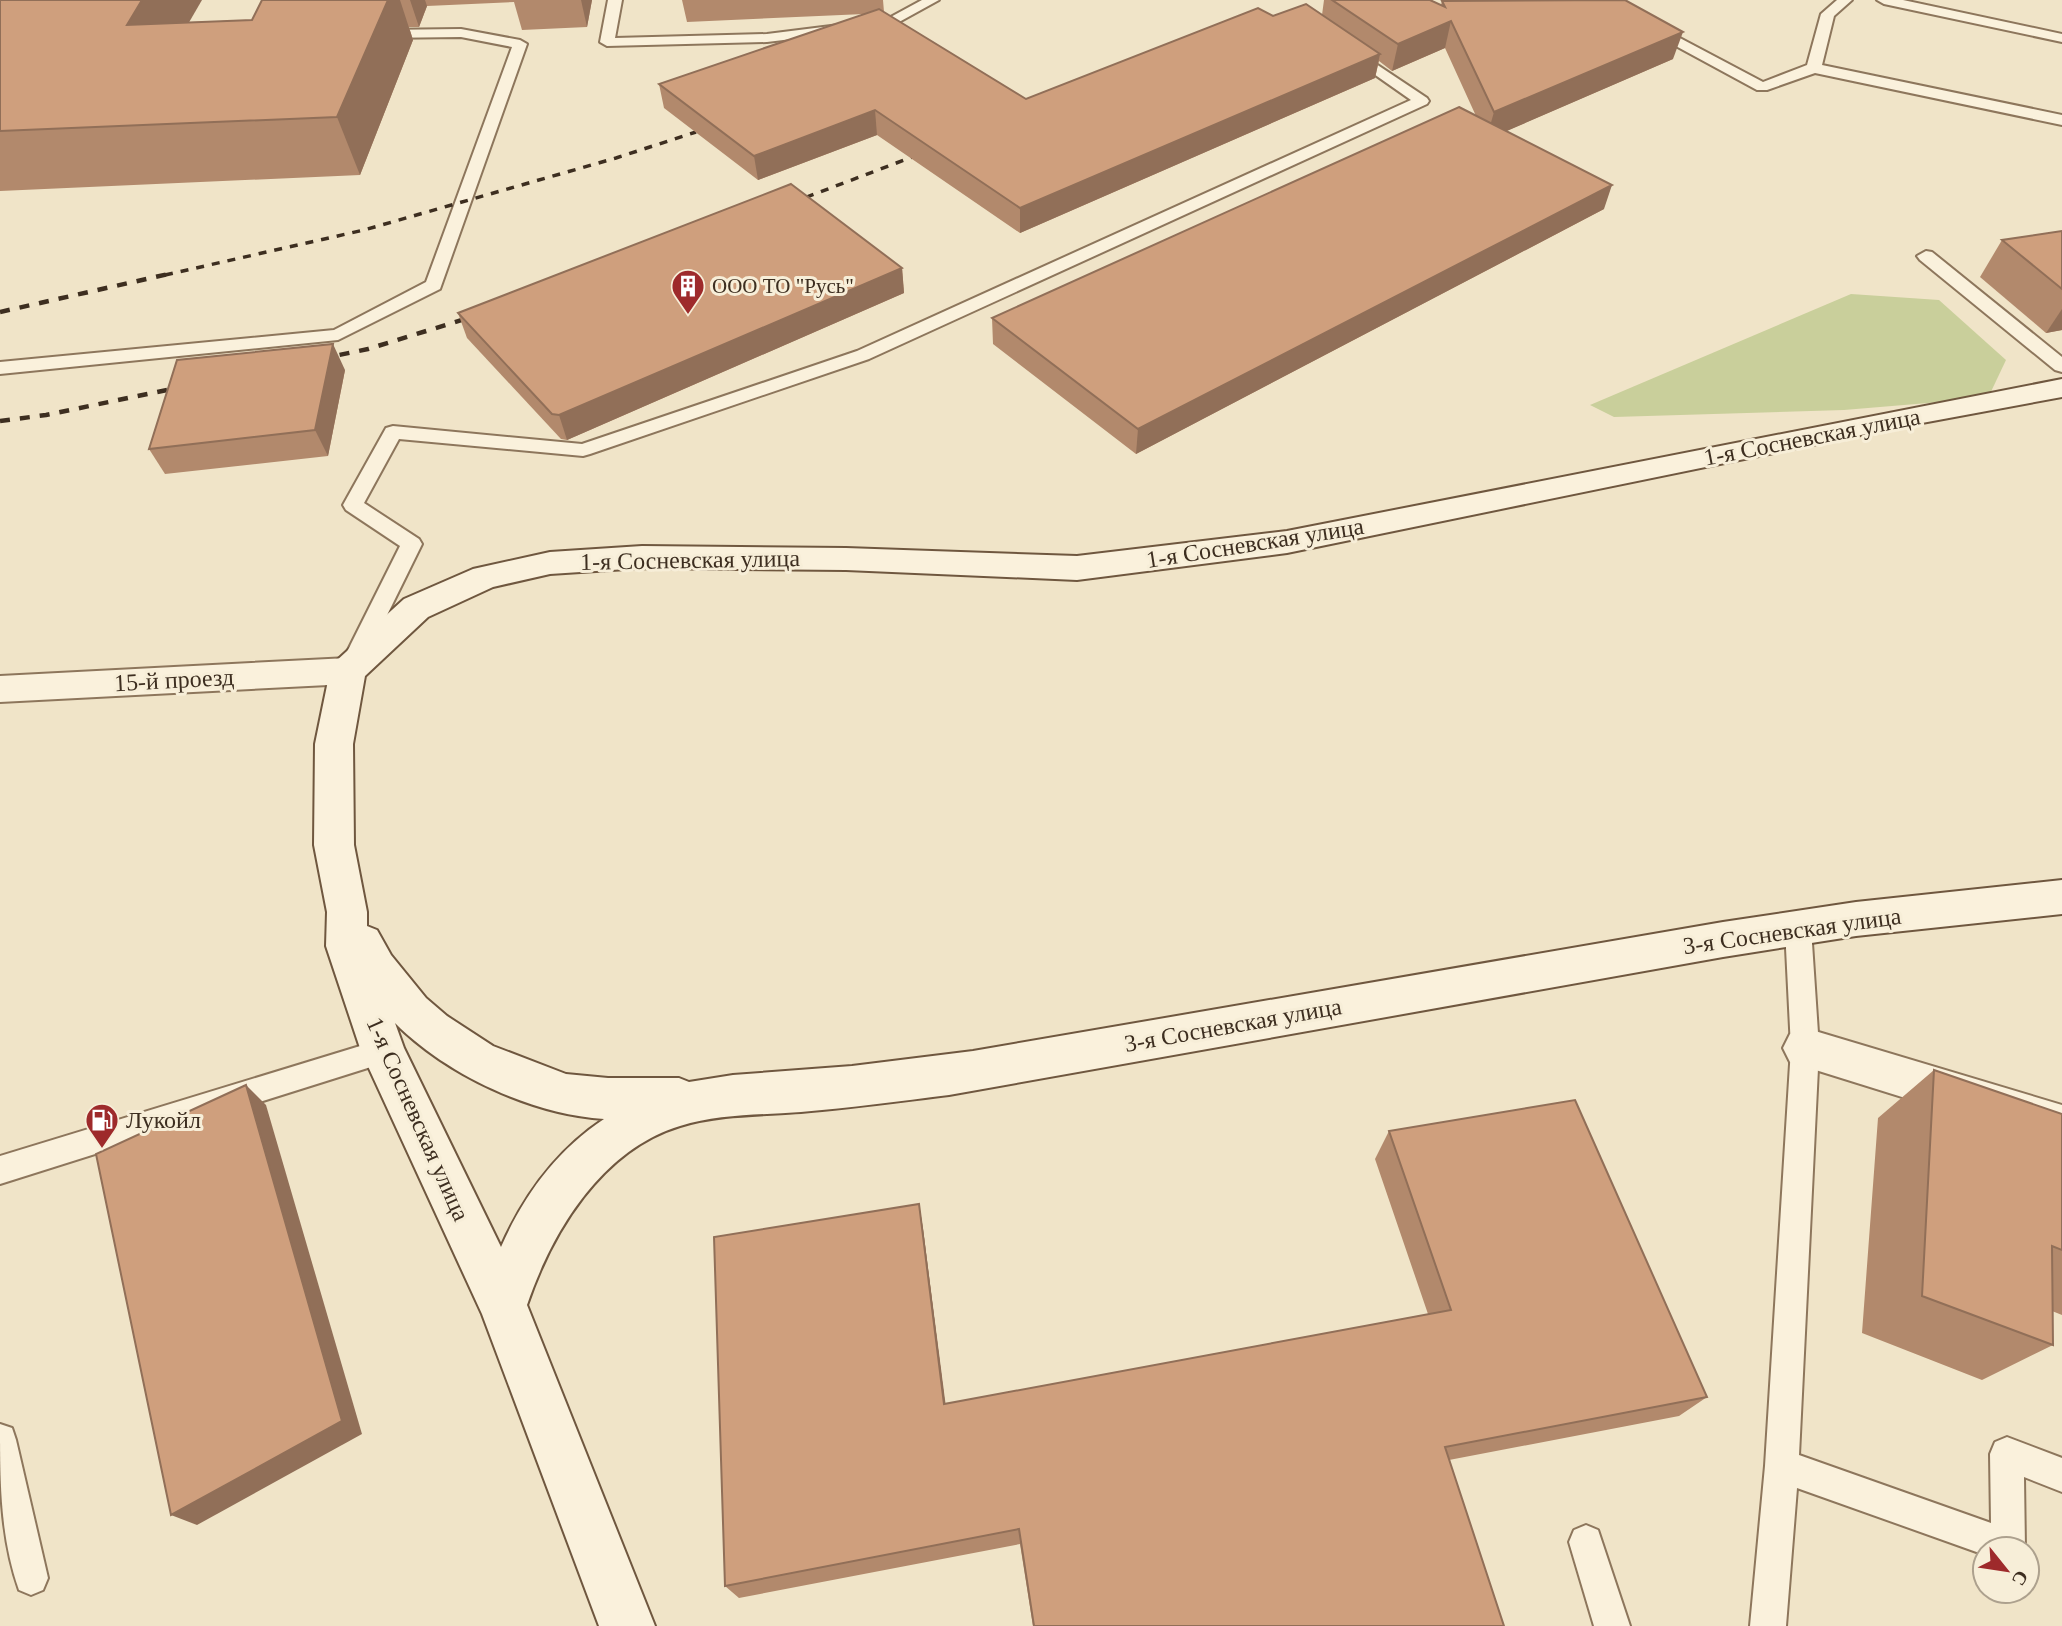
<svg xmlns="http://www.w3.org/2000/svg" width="2062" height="1626" viewBox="0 0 2062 1626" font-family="Georgia,serif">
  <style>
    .green { fill: #c9cf9b }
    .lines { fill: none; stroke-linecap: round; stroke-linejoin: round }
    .service-casing { stroke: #8d765c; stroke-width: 4 }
    .minor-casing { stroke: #8d765c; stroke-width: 4 }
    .secondary-casing { stroke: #6f573f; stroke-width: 4 }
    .service { fill: #faf1dc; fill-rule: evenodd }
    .minor { fill: #faf1dc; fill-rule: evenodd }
    .secondary { fill: #faf1dc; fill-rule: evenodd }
    .rail-far1 { stroke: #3d2e20; stroke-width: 3.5; stroke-dasharray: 8 8; stroke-linecap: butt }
    .rail { stroke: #3d2e20; stroke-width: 4.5; stroke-dasharray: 10 10; stroke-linecap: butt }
    .wall { fill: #b2896c }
    .shaded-wall { fill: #916f58 }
    .building { fill: #cf9f7d; stroke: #916f58; stroke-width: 2 }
    .labels { text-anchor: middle; stroke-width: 6; stroke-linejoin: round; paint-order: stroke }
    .far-poi-label { font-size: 21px; fill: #3d2e20; stroke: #f7eed8; text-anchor: start }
    .street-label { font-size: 24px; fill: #3d2e20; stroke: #f7eed8 }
    .poi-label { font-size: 24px; fill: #3d2e20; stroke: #f7eed8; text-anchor: start }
  </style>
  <rect width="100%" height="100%" fill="#f0e4c8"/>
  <!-- green -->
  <path class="green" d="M1851,294L1939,300L2006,360L1988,398L1844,410L1614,417L1590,405Z"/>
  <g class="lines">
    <defs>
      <g id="service">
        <path d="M608,0H622L615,38L767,34L887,19L922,0H939L890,27L767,42L607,46L600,42Z"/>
        <path d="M1591,0H1608L1763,82L1807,65L1821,14L1837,0H1852L1834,16L1822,65L2062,115V125L1815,73L1767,90H1757Z"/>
        <path d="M1877,0H1903L2062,34V42L1884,4Z"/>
        <path d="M461,29L520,40L527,44L440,289L338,340L0,374V362L334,330L426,282L512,47L461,37L380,38L373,34L380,30Z"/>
        <path d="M1349,46L1427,98L1429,101L1427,104L869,359L590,454L583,456L399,439L364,503L419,539L422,544L362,666L354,668L346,666L343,660L400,546L346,510L343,505L386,428L393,426L582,444L857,351L1411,100L1344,53V47Z"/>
        <path d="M1926,251L1932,252L2062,357V372L2055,370L1920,260L1917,256Z"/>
        <path d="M1798,917L1807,920L1811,928L1819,1048L1799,1455L1991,1523L1990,1454L1995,1442L2007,1437L2062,1458V1492L2024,1477L2025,1549H1985V1555L1797,1488L1786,1626H1750L1765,1466L1791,1048L1785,928L1789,920Z"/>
        <path d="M383,1039L393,1042L397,1051L393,1060L0,1184V1156Z"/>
        <path d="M0,1424L12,1428L16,1440L48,1578L43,1590L31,1595L19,1590C0,1537 0,1480 0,1424Z"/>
        <path d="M1586,1525L1598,1530L1630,1626H1594L1569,1542L1574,1530Z"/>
      </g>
      <g id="minor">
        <path d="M348,658L361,662L366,671L361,680L348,684L0,702V676Z"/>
        <path d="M1805,1028L2062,1105V1147L1790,1062L1783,1048L1790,1034Z"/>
      </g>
      <path id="secondary" d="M2062,379V397L1895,428L1287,553L1077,580L846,570L642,568L550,574L493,587L428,617L365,676L353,744L354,845L367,912V926L377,930L391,955L426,998L447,1016L493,1046L566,1074L608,1078H679L689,1082L733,1075L852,1066L973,1051L1723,922L1856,902L2062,880V914L1856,936L1723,957L949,1095C900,1101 850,1108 801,1112C761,1115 719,1114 680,1126C601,1150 552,1232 527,1305L655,1626H599L482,1314L361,1051L326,946L327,912L314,845L315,744L330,671L335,662L404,599L473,569L550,552L642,546L846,548L1077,556L1287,531ZM395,1023C447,1075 531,1114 604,1119C556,1151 524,1195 501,1247L404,1048Z"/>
    </defs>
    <!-- service casing -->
    <use href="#service" class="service-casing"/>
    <!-- minor casing -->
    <use href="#minor" class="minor-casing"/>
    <!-- secondary casing -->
    <use href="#secondary" class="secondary-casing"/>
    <!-- service -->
    <use href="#service" class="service"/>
    <!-- minor -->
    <use href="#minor" class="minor"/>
    <!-- secondary -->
    <use href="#secondary" class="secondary"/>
    <!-- rail-far1 -->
    <g class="rail-far1">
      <path d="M791,203L928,151"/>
      <path d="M165,275L364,230L616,158L696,132"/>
    </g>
    <!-- rail -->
    <g class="rail">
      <path d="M0,312L173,273"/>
      <path d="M320,359L368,349L478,315"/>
      <path d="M0,421L46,415L186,386"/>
    </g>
  </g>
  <!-- wall -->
  <g class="wall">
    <path d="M0,0L189,22L252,20L262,0H592L587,27L522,30L514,2L427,6L419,27H409L413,40L360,175L0,191Z"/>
    <path d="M682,0H883L884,12L1026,99L1273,16L1322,15L1324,0H1430L1441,5L1442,1L1673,59L1506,131L1604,209L1136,454L993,344L992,318L1476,116L1445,48L1392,71L1379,61L1375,78L1020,233L877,135L758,180L664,108L659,84L864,14L687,22Z"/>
    <path d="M2062,231V330L2046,333L1980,277L2002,240Z"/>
    <path d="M902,268L904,293L567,440L561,439L467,338L458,313Z"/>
    <path d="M345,370L328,456L165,474L149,449Z"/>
    <path d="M1934,1070L2062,1114V1315L2052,1311L2053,1345L1982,1380L1862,1333L1878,1118Z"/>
    <path d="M1389,1131L1707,1397L1679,1416L1449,1460L1504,1626H1033L1020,1544L739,1598L725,1586L919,1204L923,1229L945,1404L1428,1314L1375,1159Z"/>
  </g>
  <!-- shaded-wall -->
  <g class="shaded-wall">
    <path d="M142,0H202L155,81L127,25Z"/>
    <path d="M388,0H400L413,40L360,175L337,117Z"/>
    <path d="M410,0H425L427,6L419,27Z"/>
    <path d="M581,0H592L587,27Z"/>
    <path d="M1451,21L1445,48L1392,71L1398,44Z"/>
    <path d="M1683,32L1673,59L1486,140L1494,112Z"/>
    <path d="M1380,54L1375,78L1020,233V208Z"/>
    <path d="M875,110L877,135L758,180L754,156Z"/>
    <path d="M1612,185L1604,209L1136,454L1138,429Z"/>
    <path d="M902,268L904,293L567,440L559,415Z"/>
    <path d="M2062,309V330L2046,333Z"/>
    <path d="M333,344L345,370L328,456L315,430Z"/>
    <path d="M246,1085L266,1105L362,1434L197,1525L171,1515Z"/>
    <path d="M919,1204L923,1229L948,1423L944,1404Z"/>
  </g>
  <!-- building -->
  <g class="building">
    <path d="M0,0H142L127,25L252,20L262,0H388L337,117L0,131Z"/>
    <path d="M1332,0H1430L1445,7L1442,1L1625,0L1683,32L1494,112L1451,21L1398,44Z"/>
    <path d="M1306,4L1380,54L1020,208L875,110L754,156L659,84L879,9L1026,99L1258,8L1273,16Z"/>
    <path d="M1459,107L1612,185L1138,429L992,318Z"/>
    <path d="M791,184L902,268L559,415L552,414L458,313Z"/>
    <path d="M2062,231V289L2002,240Z"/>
    <path d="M333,344L315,430L149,449L177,360Z"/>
    <path d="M1934,1070L2062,1114V1250L2052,1246L2053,1345L1922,1296Z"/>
    <path d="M246,1085L342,1421L171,1515L96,1154Z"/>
    <path d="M1575,1100L1707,1397L1445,1447L1504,1626H1034L1019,1529L725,1586L714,1237L919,1204L944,1404L1451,1310L1389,1131Z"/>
  </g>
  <!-- icons -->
  <defs>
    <symbol id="building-pin" viewBox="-11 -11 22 30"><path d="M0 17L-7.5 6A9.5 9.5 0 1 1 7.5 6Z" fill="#9e2a2b" stroke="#f7eed8"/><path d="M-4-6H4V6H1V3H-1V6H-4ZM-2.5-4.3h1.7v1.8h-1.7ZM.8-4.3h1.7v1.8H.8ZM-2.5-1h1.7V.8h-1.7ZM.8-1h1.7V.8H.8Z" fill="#fff"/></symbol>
    <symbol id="fuel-pin" viewBox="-11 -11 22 30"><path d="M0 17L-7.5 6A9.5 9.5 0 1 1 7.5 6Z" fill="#9e2a2b" stroke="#f7eed8"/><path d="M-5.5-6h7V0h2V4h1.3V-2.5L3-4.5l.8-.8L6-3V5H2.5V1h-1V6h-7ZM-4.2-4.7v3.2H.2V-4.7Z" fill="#fff"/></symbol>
  </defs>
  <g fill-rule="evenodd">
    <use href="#building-pin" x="669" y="267" width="38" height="52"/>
    <use href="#fuel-pin" x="83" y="1101" width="38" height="52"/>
  </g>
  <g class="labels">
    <!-- far-poi labels -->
    <g class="far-poi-label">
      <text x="712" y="293">ООО ТО "Русь"</text>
    </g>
    <!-- street labels -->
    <g class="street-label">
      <text transform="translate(1812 437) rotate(-11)" y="8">1-я Сосневская улица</text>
      <text transform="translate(1255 543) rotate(-9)" y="8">1-я Сосневская улица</text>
      <text transform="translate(690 560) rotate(-1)" y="8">1-я Сосневская улица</text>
      <text transform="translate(174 680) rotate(-3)" y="8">15-й проезд</text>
      <text transform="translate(1792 931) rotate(-8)" y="8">3-я Сосневская улица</text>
      <text transform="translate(1233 1025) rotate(-10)" y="8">3-я Сосневская улица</text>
      <text transform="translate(418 1119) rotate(66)" y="8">1-я Сосневская улица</text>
    </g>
    <!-- poi labels -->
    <g class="poi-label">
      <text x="126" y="1128">Лукойл</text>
    </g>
  </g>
  <!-- north arrow -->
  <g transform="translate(2006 1570) rotate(120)"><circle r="33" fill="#f7eed8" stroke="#ada18e" stroke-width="2"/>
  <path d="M0-5L12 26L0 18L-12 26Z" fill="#9e2a2b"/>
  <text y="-10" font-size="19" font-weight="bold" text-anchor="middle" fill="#3d2e20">С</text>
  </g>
</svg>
